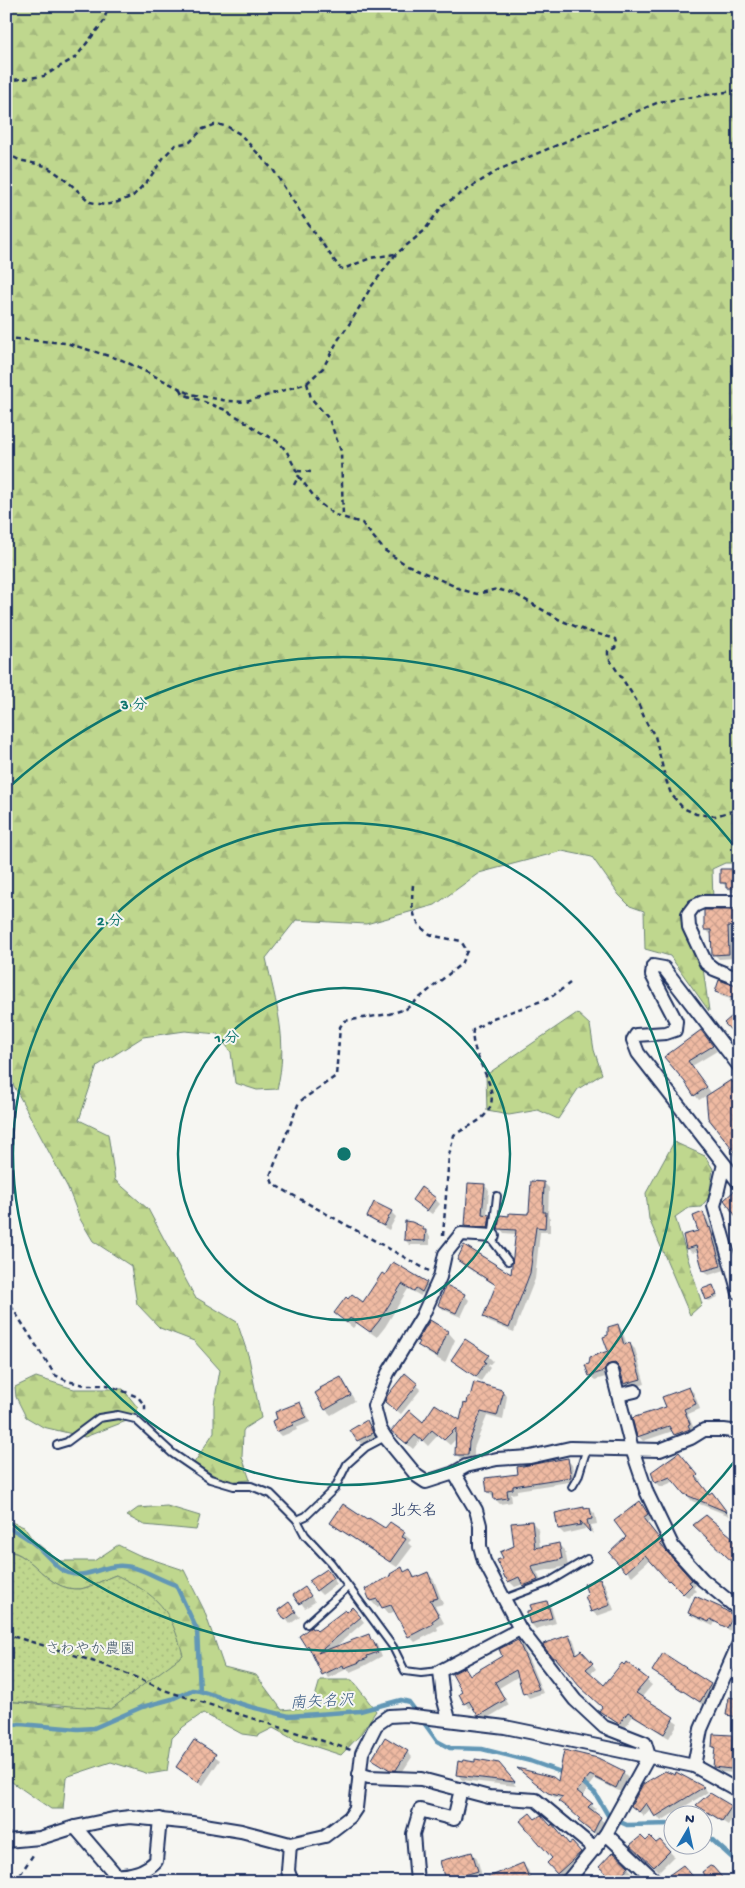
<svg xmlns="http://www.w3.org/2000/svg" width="745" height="1888" viewBox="0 0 745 1888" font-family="'Gochi Hand','Klee One',sans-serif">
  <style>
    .forest { fill: url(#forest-firs); stroke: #6d8376 }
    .garden { fill: url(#garden-dots); stroke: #6d8376 }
    .shadow { fill: #0003 }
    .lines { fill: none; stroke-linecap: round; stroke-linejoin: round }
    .stream { stroke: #6297b6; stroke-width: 4.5 }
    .building { fill: url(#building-cross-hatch); stroke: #1b2f5e }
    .lane-casing { stroke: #1b2f5e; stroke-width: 10 }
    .street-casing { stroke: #1b2f5e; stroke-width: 16 }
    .path { stroke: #1b2f5e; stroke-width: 2.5; stroke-dasharray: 5 4; stroke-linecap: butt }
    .lane { stroke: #f6f6f2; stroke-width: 6 }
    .street { stroke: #f6f6f2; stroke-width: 12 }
    .ring { fill: none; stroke: #0f766e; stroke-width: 2.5 }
    .labels { text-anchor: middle; stroke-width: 4; stroke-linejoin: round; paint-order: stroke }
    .park-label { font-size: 15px; fill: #44596a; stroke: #f6f6f2 }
    .neighbourhood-label { font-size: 16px; fill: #1b2f5e; stroke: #f6f6f2 }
    .water-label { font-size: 16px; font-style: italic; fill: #385a83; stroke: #f6f6f2 }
    .centre { fill: #0f766e; stroke: #f6f6f2; stroke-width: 2.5 }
    .ring-label { font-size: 15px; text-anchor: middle; font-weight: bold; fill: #0f766e; stroke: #f6f6f2; stroke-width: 4; stroke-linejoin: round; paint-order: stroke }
  </style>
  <defs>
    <pattern id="forest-firs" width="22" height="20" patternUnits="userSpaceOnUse" patternTransform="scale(1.25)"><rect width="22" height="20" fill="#bfd78e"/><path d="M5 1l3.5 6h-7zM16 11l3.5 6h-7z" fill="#a4b97d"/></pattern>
    <pattern id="garden-dots" width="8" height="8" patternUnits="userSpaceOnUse" patternTransform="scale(1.25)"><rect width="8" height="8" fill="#bfd78e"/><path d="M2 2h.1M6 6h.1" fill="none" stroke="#a4b97d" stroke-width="1.8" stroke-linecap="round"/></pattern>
    <pattern id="building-cross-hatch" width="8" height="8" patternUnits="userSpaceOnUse" patternTransform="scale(1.25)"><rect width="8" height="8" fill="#efbaa2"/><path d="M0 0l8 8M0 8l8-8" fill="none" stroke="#cca08e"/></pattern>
  </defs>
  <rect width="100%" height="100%" fill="#f6f6f2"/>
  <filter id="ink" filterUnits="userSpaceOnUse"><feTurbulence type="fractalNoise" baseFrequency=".02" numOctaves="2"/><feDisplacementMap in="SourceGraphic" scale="10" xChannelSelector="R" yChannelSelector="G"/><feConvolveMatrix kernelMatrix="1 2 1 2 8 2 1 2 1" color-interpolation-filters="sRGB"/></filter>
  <g filter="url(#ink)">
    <!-- forest -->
    <g class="forest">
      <path d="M6,6H739V863H725L712,869L713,901L690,913L702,961L709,1011L670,956L645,949L644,911L630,906L619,895L592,857L562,851L479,873L435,905L366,924L296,920L266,958C276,1004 289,1042 277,1089L257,1090L235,1083L231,1052L218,1034L185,1031L143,1037L97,1066L79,1120L108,1134L115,1180L148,1209L195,1297L237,1322L249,1358L261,1418L245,1428L243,1431L242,1457L250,1480L225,1482L194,1463L214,1432V1404L220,1370L194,1341L160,1328L137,1304L131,1266L93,1241L80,1219L68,1188L6,1071Z"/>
      <path d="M577,1013L590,1025L594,1050L602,1074L578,1089L558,1119L538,1110L509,1115L487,1111L486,1075Z"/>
      <path d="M674,1142L705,1156L713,1169L709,1197L701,1207L688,1208L675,1217L702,1304L690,1315L649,1219L646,1193Z"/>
      <path d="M36,1377L74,1389H123L138,1408L129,1420L85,1437L43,1427L26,1417L16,1397L15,1387Z"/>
      <path d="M167,1506L200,1516L196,1530L144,1525L127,1516L138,1508Z"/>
      <path d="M6,1520L24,1527L33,1540L59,1561H94L118,1545L139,1555L184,1570L204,1610L224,1667L256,1675L282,1710L312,1707L320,1680H352L376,1711L360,1735L341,1755L295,1740L273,1728L257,1736L242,1734L203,1713L183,1727L172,1738L167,1771L149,1774L111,1762L66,1777L63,1809H51L6,1778V1701L64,1707L116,1575C107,1578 89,1588 80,1589C45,1591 35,1554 6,1550Z"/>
    </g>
    <!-- garden -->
    <path class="garden" d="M6,1551C35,1553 45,1591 80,1589C89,1588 107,1578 116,1575C159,1596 170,1608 183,1655L111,1709L6,1701Z"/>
    <!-- shadow -->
    <g class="shadow">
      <path d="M739,870V892H732L721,882Z"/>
      <path d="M739,911V931L732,930L733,958L719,959L714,954L712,935L705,930Z"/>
      <path d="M739,988V1008L729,1002L730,999L721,996L716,991Z"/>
      <path d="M701,1032L717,1051L692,1066L712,1094L739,1083V1162L730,1151L733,1148L709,1117L707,1095L699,1100L666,1057Z"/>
      <path d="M544,1183L549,1188L548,1216L550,1218V1232H540L535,1279L514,1332L489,1322L485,1317L497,1286L463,1265L458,1260L512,1276L516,1234L504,1233L500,1228L529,1215Z"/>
      <path d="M484,1185L489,1190L487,1216L494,1221L493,1232L471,1231L466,1226Z"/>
      <path d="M735,1192L739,1195V1222L729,1209L731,1207L725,1200Z"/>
      <path d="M435,1199L440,1204L432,1214L418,1204Z"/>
      <path d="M391,1212L396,1217L389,1230L373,1221L368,1216Z"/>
      <path d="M703,1214L707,1218L714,1234L725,1270L709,1275L704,1270L699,1251L692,1253L687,1248L700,1232Z"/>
      <path d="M423,1228L430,1236V1245H410L405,1240Z"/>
      <path d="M382,1275L426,1283L432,1288L428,1297L422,1293L421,1296L408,1289L385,1327L377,1337L357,1323L353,1328L335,1313L363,1304Z"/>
      <path d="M714,1289L718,1297L709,1301L707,1299Z"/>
      <path d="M464,1295L469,1300L461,1317L444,1310L439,1305Z"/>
      <path d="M430,1322L448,1332L455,1340L445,1363L426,1352L419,1344Z"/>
      <path d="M618,1325L622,1330L627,1345L630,1344L635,1349L645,1384L630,1388L625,1383L621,1368L611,1369L609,1376L595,1380L590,1376L609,1352L610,1336Z"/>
      <path d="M488,1356L493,1361L488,1366L490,1368L481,1381L452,1360Z"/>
      <path d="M405,1375L421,1389L401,1414L390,1405Z"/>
      <path d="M341,1378L345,1383L355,1401L331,1415L326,1410L316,1393Z"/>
      <path d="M689,1388L694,1393L700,1409L688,1414L694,1429H692L694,1434L679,1439L673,1431L643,1441L638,1436Z"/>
      <path d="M502,1391L507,1396L503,1420L487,1416L474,1448V1460H462L456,1454L457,1438L450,1445L438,1435L428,1446L421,1439L413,1449L398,1436L423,1424L461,1422L468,1405Z"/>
      <path d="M300,1404L305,1409L310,1422L296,1428L297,1430L282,1436L277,1431Z"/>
      <path d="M367,1421L371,1426L377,1438L362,1445L358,1440Z"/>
      <path d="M684,1458L701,1481L699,1482L710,1495L716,1498L730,1516L692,1501L675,1481L661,1487L656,1482Z"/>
      <path d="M567,1460L572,1465L575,1481L517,1490V1493L511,1494L512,1502L500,1504L488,1492Z"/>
      <path d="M640,1503L652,1519L647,1523L666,1548L664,1549L696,1585L693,1588L696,1591L688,1598L651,1559L632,1576L610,1553L627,1538Z"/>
      <path d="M739,1504V1519L735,1515Z"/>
      <path d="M583,1508L586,1510L590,1509L595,1514L597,1524L591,1525L593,1534L583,1523L585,1529L564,1534L559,1529L556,1514Z"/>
      <path d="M367,1522L385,1530L390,1523L411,1540L408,1543L412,1547L397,1567L338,1529L332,1523Z"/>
      <path d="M532,1522L538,1529L540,1548L558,1544L565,1551L568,1566L537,1572L543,1586L531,1592L524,1584L515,1587L506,1578L505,1558L516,1547Z"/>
      <path d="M401,1569L406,1573L410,1571L416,1578L428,1574L434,1580L443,1604L435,1606L444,1623L437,1627L438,1630L415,1642L409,1636L395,1611L389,1614L382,1605L377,1607L371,1601L367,1590L393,1577Z"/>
      <path d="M327,1570L337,1584L322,1595L317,1590Z"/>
      <path d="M600,1579L605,1584L614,1610L597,1616L592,1611Z"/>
      <path d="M305,1588L315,1602L305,1608L295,1595Z"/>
      <path d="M546,1602L551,1607L556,1623L536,1629L531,1624L528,1614Z"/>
      <path d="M289,1604L300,1617L290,1624L286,1619Z"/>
      <path d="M357,1613L364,1622L333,1649L369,1636L374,1646L372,1639L377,1645L382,1656L364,1666L350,1672L347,1669L328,1678L307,1646L318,1633Z"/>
      <path d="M689,1613L732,1618L736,1622L731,1631L715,1622L713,1626L694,1617Z"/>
      <path d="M569,1636L574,1641L578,1654L586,1656L596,1669L590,1674L604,1687L626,1664L652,1685L641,1698L678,1723L669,1738L633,1716L625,1728L607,1717L601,1711L604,1707L561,1662L559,1663L554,1658Z"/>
      <path d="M518,1641L523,1646L543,1693L529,1698L525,1693L519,1676L499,1688L509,1705L484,1720L474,1706L469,1708L465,1703V1669L471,1676L504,1657Z"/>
      <path d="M653,1671L710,1685L715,1690L705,1706Z"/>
      <path d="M739,1700V1720L733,1719L728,1714Z"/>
      <path d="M732,1736L737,1741L735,1773L720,1772L715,1767L716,1750L713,1747Z"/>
      <path d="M194,1742L220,1760L203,1785L178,1767Z"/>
      <path d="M407,1752L412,1757L401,1774H396L373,1758Z"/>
      <path d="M565,1752L623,1772L628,1777L621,1792L595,1779L582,1797L596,1809L592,1812L605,1823L598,1836L585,1826L581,1819L561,1799L554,1797L524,1773L559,1783Z"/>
      <path d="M500,1768L516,1786L462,1780L458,1775Z"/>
      <path d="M677,1774L704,1788L708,1792L661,1821L651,1808L644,1816L632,1806L675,1777Z"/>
      <path d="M698,1805L731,1807L736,1812L728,1825Z"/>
      <path d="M536,1820L579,1850L587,1859L565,1880L558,1873L554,1859Z"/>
      <path d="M646,1842L656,1845L660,1842L674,1856L659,1871L631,1845Z"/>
      <path d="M472,1853L477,1858L482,1876L462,1882H448L446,1880Z"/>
      <path d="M614,1854L633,1873L625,1882H616L601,1867Z"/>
      <path d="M523,1865L528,1870L533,1882H495Z"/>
    </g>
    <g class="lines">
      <!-- stream -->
      <g class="stream">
        <path d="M6,1527C22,1533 36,1544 47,1556C54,1562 58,1570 68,1573C84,1579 101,1567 117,1566C137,1564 157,1579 176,1585L197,1630L200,1691L251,1707L289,1716L360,1711L401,1700L409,1702L418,1714"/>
        <path d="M422,1720L437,1741L450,1748L482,1749L530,1761L564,1773"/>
        <path d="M6,1726L20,1724L78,1729L94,1728L142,1707L172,1699L192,1690L200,1691"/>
        <path d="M580,1780L595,1793L609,1817L627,1825L672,1824"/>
        <path d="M702,1834L708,1836L739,1864"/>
      </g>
    </g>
    <!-- building -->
    <g class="building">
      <path d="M720,869H739V888H726V883H720Z"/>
      <path d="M704,910H739V928L728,926L729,954L712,955L711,930H704Z"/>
      <path d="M719,980L739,987V1000L715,992Z"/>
      <path d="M739,1010V1039L724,1023Z"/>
      <path d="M701,1030L713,1046L688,1061L707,1087L694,1096L685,1082L664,1057Z"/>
      <path d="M731,1080L733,1083L739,1080V1157L708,1118L706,1096Z"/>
      <path d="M531,1181L544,1182L543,1212H546L545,1228L536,1227L530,1273L509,1328L483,1317L496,1285L457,1260L464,1245L511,1274L516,1230L498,1229L500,1215L509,1216V1213L528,1214V1212H529Z"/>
      <path d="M468,1183L485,1184L482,1214L490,1215L488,1228L465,1226Z"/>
      <path d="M421,1187L436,1198L427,1211L412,1200Z"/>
      <path d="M735,1190L739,1191V1220L724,1200Z"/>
      <path d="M374,1202L392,1211L384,1226L367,1217Z"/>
      <path d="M703,1212L709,1228L710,1227L721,1266L703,1271L696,1246L686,1249L683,1235L698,1231L693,1216Z"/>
      <path d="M405,1221L412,1222L423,1227V1230H426L425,1241L404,1240Z"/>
      <path d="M393,1262L427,1282L422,1292L416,1288L414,1291L402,1284L379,1321L370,1332L350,1318L347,1323L334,1313L346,1297L348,1299L352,1294L363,1302L382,1273L385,1275Z"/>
      <path d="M446,1285L465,1294L456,1313L438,1305Z"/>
      <path d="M713,1285L717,1295L706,1300L702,1289Z"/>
      <path d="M430,1320L448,1331L437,1357L417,1345L419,1342L417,1341Z"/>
      <path d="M618,1324L624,1345L630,1343L641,1379L624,1384L620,1369L615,1363L607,1365L604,1371L589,1376L585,1365L589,1364L590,1357L608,1351L603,1337L608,1335V1327Z"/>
      <path d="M465,1339L489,1355L484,1361L486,1362L476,1377L451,1360Z"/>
      <path d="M405,1373L418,1384L396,1411L385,1402L387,1396Z"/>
      <path d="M341,1377L351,1395L325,1410L315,1393L321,1389L320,1388Z"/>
      <path d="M474,1382L502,1390L503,1394L497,1416L481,1412L469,1442L468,1455H455L456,1428L444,1440L432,1430L422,1441L415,1435L407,1444L391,1431L409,1410L423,1422L435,1404L460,1420L464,1403L467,1404L468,1397H470Z"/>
      <path d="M689,1387L696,1404L684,1409L690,1424L688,1425L690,1429L674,1435L669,1426L637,1437L632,1418L666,1407L662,1397Z"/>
      <path d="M300,1402L306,1417L292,1423L293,1425L276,1432L272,1421L277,1419L275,1412Z"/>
      <path d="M367,1420L373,1433L357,1441L350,1430Z"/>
      <path d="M679,1452L698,1475L696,1477L709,1494L712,1492L727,1512L684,1494L670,1477L655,1483L651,1472Z"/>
      <path d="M568,1458L571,1477L513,1486V1489L507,1490L508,1498L494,1500L493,1492H487L485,1478L518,1474L517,1467Z"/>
      <path d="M640,1501L648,1514L643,1518L662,1542L660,1544L692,1580L689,1582L692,1585L683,1594L669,1580L668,1581L645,1555L626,1572L609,1553L626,1537L614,1521Z"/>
      <path d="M343,1504L367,1520L369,1518L385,1528L390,1522L405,1532L402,1537L406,1539L390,1562L330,1523Z"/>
      <path d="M584,1507V1509L590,1508L592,1519L587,1520L590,1532L580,1521L581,1525L558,1529L555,1513Z"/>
      <path d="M706,1515L732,1537L731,1539L739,1546V1568L693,1525Z"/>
      <path d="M532,1521L535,1548L559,1543L562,1559L531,1566L538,1580L523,1586L519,1577L508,1582L506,1578H505L497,1560L503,1558L500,1552L514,1546L511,1523Z"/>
      <path d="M402,1567L404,1572L410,1569L414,1578L428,1572L438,1598L430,1600L439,1616L432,1621L433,1624L408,1637L391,1605L382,1608L377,1599L370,1601L365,1589L391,1576L390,1574Z"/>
      <path d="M327,1569L333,1578L316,1591L309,1581Z"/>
      <path d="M600,1578L610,1605L591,1612L585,1596L588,1595L584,1584Z"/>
      <path d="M305,1587L311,1596L299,1604L293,1595Z"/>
      <path d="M695,1596L720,1607L731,1614L733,1617L727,1628L710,1619L709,1622L688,1613Z"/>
      <path d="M547,1601L552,1618L530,1624L527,1614V1611L532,1610L530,1605Z"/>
      <path d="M289,1602L296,1612L285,1620L278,1610Z"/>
      <path d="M352,1607L361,1617L318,1653L369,1634L371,1640H373L378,1652L367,1656L368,1658L360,1661V1662L344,1668L343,1665L322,1675L308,1645L306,1647L299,1636L311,1627L312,1629L314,1628L317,1631L345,1610L347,1612Z"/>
      <path d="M569,1635L576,1654L581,1650L593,1663L586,1669L604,1685L622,1663L624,1665L626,1662L648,1679L636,1693L674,1717L664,1734L628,1712L619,1724L599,1711L602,1707L579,1686L556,1658H553L544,1647L543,1644Z"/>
      <path d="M518,1640L539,1689L523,1694L516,1670L495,1682L505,1700L478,1716L469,1701L464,1704L459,1694L462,1692L452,1674L465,1667L470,1675L502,1656L499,1649Z"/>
      <path d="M663,1653L711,1684L700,1702L652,1671Z"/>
      <path d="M729,1697L739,1699V1717L726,1715Z"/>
      <path d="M713,1734L732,1735L731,1769L713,1767L715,1747H712Z"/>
      <path d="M385,1737L408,1751L396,1770H390L372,1759Z"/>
      <path d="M194,1740L216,1754L198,1782L176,1767Z"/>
      <path d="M564,1750L598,1758L624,1771L616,1788L590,1775L577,1791L593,1804H591L588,1807L601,1817L593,1833L578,1821L580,1819L569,1809L558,1801L563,1797L548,1793L517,1768L553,1777L558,1781Z"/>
      <path d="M475,1759L499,1763L515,1782L456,1775L458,1761L462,1762L463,1760L475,1762Z"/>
      <path d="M665,1771L675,1775L676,1772L704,1787L655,1817L646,1803L639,1812L631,1806L643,1784Z"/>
      <path d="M710,1793L732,1806L722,1821L696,1805Z"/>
      <path d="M530,1813L535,1819L541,1815L551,1826L552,1824L569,1844L572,1842L581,1852L557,1874L547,1863L552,1858L520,1821Z"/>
      <path d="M641,1836L646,1841L650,1837L656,1843L660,1840L670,1851L654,1867L630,1845Z"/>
      <path d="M472,1852L478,1871L445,1881L440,1861Z"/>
      <path d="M613,1852L629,1867L616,1882L599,1867Z"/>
      <path d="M523,1863L531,1882H479V1881Z"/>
      <path d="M683,1865L698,1882H675L669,1875Z"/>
      <path d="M710,1866L713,1867L726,1882H708L702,1872Z"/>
    </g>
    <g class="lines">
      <defs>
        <g id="lane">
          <path d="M497,1196L492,1240L508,1261"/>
          <path d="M57,1445L67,1442L99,1418L118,1415L135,1419L172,1453L210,1479L234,1486H251L271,1494L297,1520L305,1535L331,1563L393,1647L405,1671L421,1673L440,1671"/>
          <path d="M572,1487L578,1477L587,1448"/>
          <path d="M297,1520L306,1516L335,1488L347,1464L366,1447L385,1437"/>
          <path d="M504,1599L547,1583L587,1559"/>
          <path d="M307,1624L348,1587"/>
          <path d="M725,1673L739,1677"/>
        </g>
        <g id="street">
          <path d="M739,902H703L694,906L688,914L689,927L706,963L714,969L739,979"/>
          <path d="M739,1066L664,968L653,966L652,975L676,1021L675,1030L666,1033L636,1035L633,1040L638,1053L739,1183"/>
          <path d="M724,1164L714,1206L739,1293"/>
          <path d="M493,1236L461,1234L445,1254L440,1277L422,1317L388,1373L374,1406L380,1429L385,1437L417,1476L426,1482L454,1473L466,1466L497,1459L530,1457L570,1448L660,1450L691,1438L704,1430H724L739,1432"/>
          <path d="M612,1371L632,1449L647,1493L673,1547L703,1580L737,1608L739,1612"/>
          <path d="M618,1395L635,1391"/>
          <path d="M454,1473L476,1510L480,1525V1546L484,1561L520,1629L575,1700L604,1727L645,1743L649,1756L606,1834L567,1882"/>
          <path d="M449,1719L443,1697L440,1671L520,1629"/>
          <path d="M694,1766L701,1729L739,1643"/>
          <path d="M359,1774L369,1777L421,1779L489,1797L536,1800L595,1849"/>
          <path d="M75,1827L116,1875C131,1876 146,1871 156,1861L160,1819"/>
          <path d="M606,1834L657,1882"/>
          <path d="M6,1841L40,1838L75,1827L113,1819L130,1817L192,1823L241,1831L290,1844L325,1836L350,1817L356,1808L362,1753L376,1725L389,1716L406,1715L505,1727L694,1766L739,1791"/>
          <path d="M290,1844L288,1871L292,1882"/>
          <path d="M417,1882L413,1834L420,1810L454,1819L461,1789"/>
        </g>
      </defs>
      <!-- lane casing -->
      <use href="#lane" class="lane-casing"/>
      <!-- street casing -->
      <use href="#street" class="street-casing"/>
      <!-- path -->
      <g class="path">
        <path d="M6,81L44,76L76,57L104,21L108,6"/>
        <path d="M6,153L19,160L46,166L65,179L90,202L105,205L118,202L133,196L149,179L164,157L175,145L190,142L203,129L217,124L228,127L240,134L274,171L304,218L339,267L343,269L371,258L395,254"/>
        <path d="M6,338L66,343L122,360L191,394L227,401L246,402L307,383L323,368L338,340L352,320L371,287L396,254L424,231L443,205L498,170L659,102L739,90"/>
        <path d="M307,383L311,398L329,419L341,451L343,517"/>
        <path d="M181,389L183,394L223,409L243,420L260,432L279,442L287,452L300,478L319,503L335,515L362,523L384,550L405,564L463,590L477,594L497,589L515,594L560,620L584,630L616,639L617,643L615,648L608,651V657L638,703L647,724L655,736L665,777L671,794L683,808L696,814L715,816L739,809"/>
        <path d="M297,471L312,472"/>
        <path d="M294,485L299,475"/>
        <path d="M413,885C411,903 411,924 430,934C439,938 452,939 461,941L467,951L461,964L406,1009L389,1014L344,1021L340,1027L336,1076L299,1102L270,1176L273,1184L429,1271"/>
        <path d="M443,1236L449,1155L454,1135C463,1129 476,1124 484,1116C508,1092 468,1058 473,1030L493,1018L550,998L570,983"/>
        <path d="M6,1298L55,1375L67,1381L85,1385H108L138,1397L145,1406V1414"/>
        <path d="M6,1631L15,1637C66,1652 116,1667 164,1690L351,1750"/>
        <path d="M15,1882L35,1852"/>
      </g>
      <!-- lane -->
      <use href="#lane" class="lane"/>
      <!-- street -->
      <use href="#street" class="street"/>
    </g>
  </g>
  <!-- distance rings -->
  <g class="ring">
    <circle cx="344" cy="1154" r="166"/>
    <circle cx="344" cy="1154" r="331"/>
    <path d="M738 1457A497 497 0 0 1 8 1520M8 788A497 497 0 0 1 738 851"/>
  </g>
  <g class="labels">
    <!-- park labels -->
    <g class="park-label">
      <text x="90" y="1653">さわやか農園</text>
    </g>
    <!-- neighbourhood labels -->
    <g class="neighbourhood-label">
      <text x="414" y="1515">北矢名</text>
    </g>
    <!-- water labels -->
    <g class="water-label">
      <text transform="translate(322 1700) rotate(-3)" y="6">南矢名沢</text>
    </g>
  </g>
  <circle cx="344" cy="1154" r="8" class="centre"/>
  <g class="ring-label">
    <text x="134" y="709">3 分</text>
    <text x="110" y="925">2 分</text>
    <text x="227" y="1042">1 分</text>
  </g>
  <!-- margin -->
  <rect width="745" height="1888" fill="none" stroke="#f6f6f2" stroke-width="25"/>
  <rect x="12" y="12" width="720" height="1863" fill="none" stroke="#1b2f5e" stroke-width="2" filter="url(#ink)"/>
  <!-- north arrow -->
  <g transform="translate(688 1830) rotate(9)"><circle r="24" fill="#f6f6f2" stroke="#9ea6b7"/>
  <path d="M0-4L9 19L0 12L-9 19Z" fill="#1f6fb2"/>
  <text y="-8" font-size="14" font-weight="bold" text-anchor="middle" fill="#1b2f5e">N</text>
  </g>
</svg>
